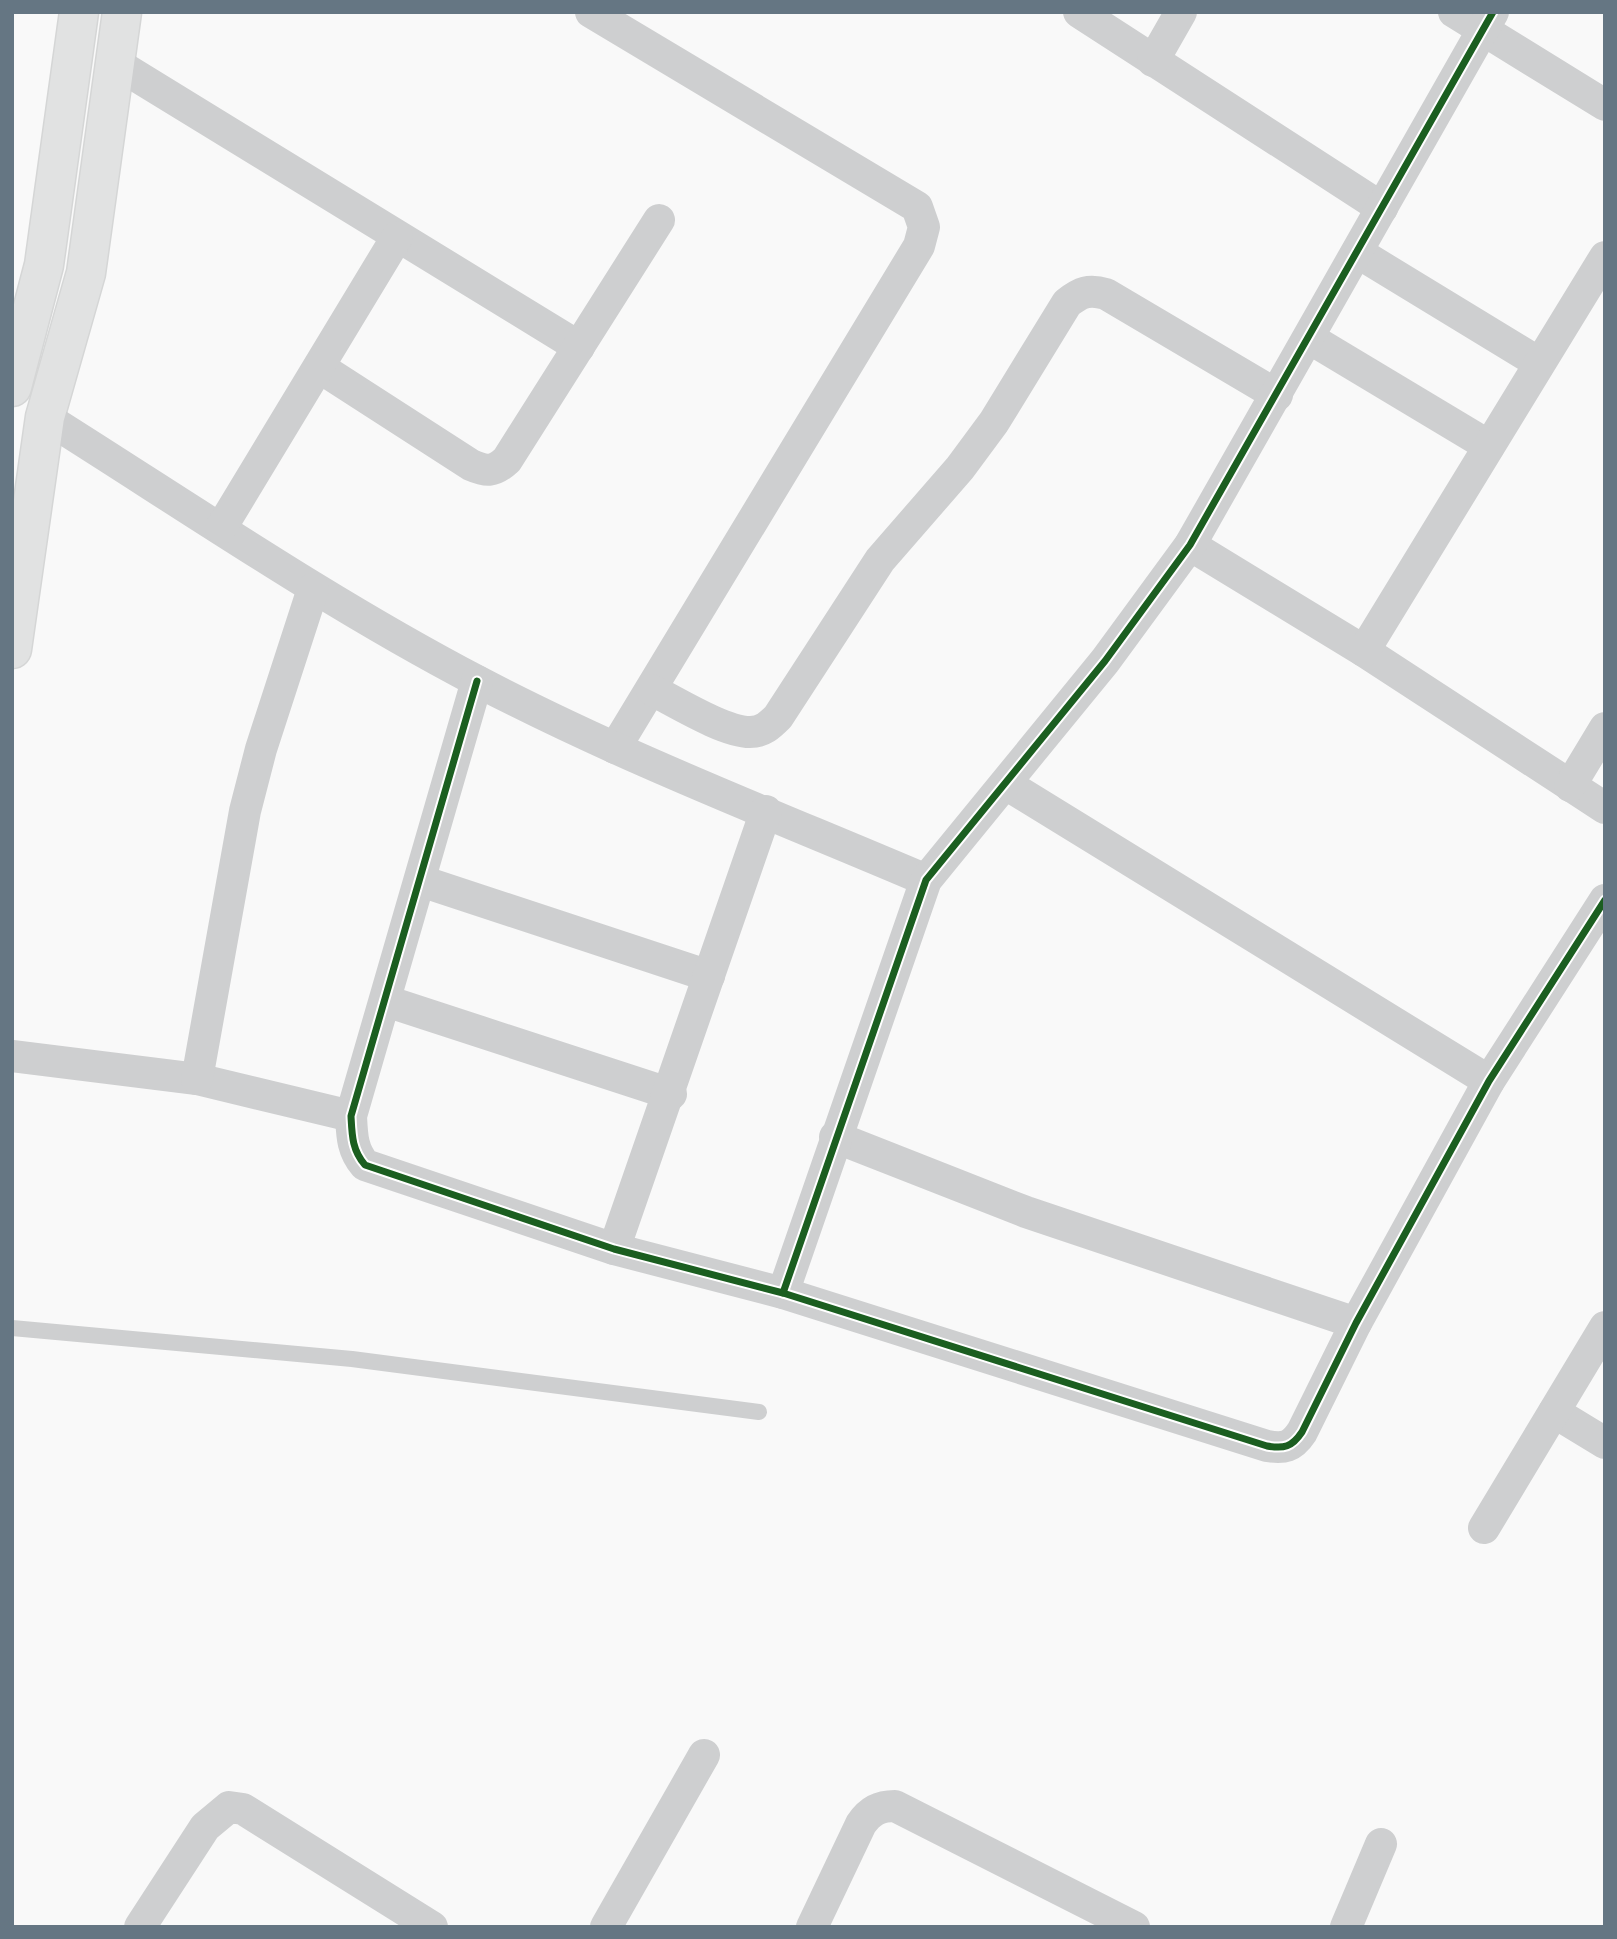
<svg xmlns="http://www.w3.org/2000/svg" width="1617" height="1939" viewBox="0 0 1617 1939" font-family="'IBM Plex Sans',sans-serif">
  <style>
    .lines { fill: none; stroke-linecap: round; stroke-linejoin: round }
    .highway-casing { stroke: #d5d6d6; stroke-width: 41 }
    .lane { stroke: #cecfd0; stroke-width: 16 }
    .street { stroke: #cecfd0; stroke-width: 32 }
    .highway { stroke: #e1e2e2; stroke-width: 38 }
    .cycleway-casing { stroke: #fff; stroke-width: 11 }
    .cycleway { stroke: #1b5e20; stroke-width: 7 }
  </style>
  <rect width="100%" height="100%" fill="#f9f9f9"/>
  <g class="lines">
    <defs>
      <g id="highway">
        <path d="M12,387L44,265L79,12"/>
        <path d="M12,649L45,417L86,273L122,12"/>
      </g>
    </defs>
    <!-- highway casing -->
    <use href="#highway" class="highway-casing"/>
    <!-- lane -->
    <path class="lane" d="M12,1328L352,1359L759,1412"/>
    <!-- street -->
    <g class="street">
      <path d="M591,12L917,207L924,227L919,246L615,748"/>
      <path d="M1079,12L1382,208"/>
      <path d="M1454,12L1605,105"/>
      <path d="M1153,61L1181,12"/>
      <path d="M117,64L579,347"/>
      <path d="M1357,252L1539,363"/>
      <path d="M1309,338L1489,446"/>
      <path d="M319,367L471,465C487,472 494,472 507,460L659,220"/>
      <path d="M45,417C188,507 328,603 477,681C622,757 776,816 926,880"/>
      <path d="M221,528L397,237"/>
      <path d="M1190,545L1364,651L1605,808"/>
      <path d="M1364,651L1605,257"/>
      <path d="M477,681L351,1116C352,1135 352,1150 365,1165L614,1249L783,1293L1267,1446C1284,1449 1292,1447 1302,1432L1356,1323L1489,1081L1605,900"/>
      <path d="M652,690C676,702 724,732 750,732C763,732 770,725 778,717L880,560L960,468L994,422L1067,303C1081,292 1089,289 1106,294L1277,395"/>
      <path d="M1006,784L1489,1081"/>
      <path d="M1570,786L1605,728"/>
      <path d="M421,881L709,976"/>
      <path d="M386,1001L671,1094"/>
      <path d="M12,1056L197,1079L351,1116"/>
      <path d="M197,1079L245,811L261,749L313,589"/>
      <path d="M835,1137L1026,1212L1356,1323"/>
      <path d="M614,1249L766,811"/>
      <path d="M783,1293L926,880L1105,661L1190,545L1493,12"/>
      <path d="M1554,1412L1605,1443"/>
      <path d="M1484,1528L1605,1327"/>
      <path d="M140,1927L205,1827L229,1807L243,1809L432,1927"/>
      <path d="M606,1927L704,1755"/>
      <path d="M812,1927L861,1824C870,1811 879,1806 895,1806L1134,1927"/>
      <path d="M1346,1927L1381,1844"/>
    </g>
    <!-- highway -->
    <use href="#highway" class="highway"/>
    <defs>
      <g id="cycleway">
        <path d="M477,681L351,1116C352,1135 352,1150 365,1165L614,1249L783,1293L1267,1446C1284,1449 1292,1447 1302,1432L1356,1323L1489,1081L1605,900"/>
        <path d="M783,1293L926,880L1105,661L1190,545L1493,12"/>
      </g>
    </defs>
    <!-- cycleway casing -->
    <use href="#cycleway" class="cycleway-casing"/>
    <!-- cycleway -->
    <use href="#cycleway" class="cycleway"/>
  </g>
  <!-- border -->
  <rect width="1617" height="1939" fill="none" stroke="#657683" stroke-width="28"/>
</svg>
